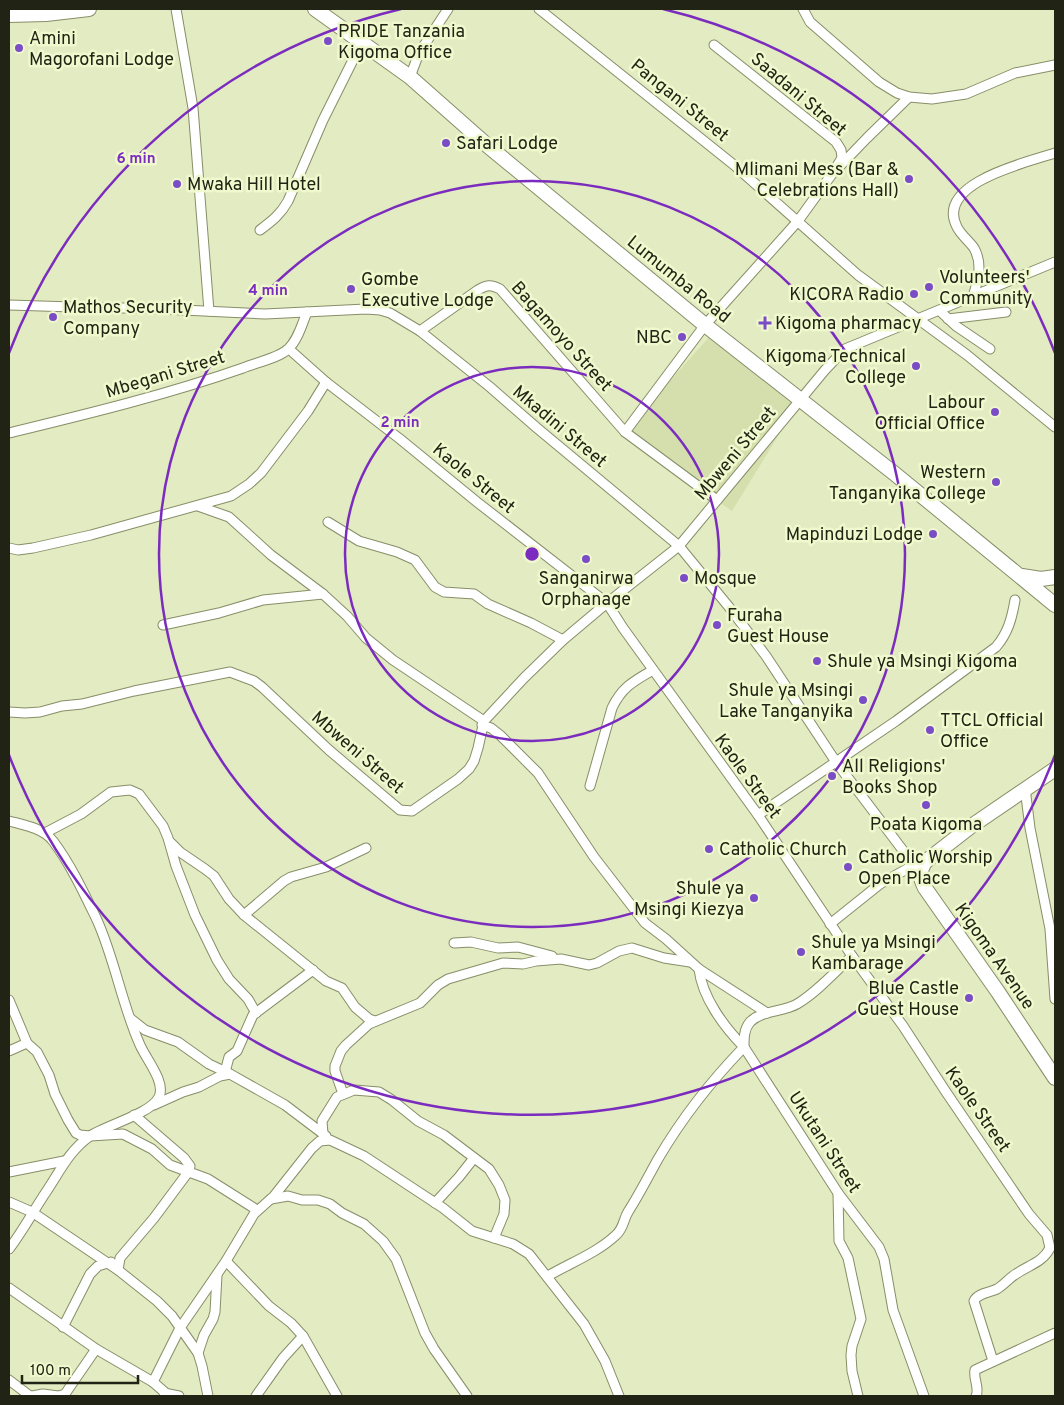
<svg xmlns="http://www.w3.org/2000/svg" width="1064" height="1405" viewBox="0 0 1064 1405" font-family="Overpass,sans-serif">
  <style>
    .built { fill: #d5dfae }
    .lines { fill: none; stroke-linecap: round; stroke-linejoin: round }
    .minor-casing { stroke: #878e68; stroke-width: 11 }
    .primary-casing { stroke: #878e68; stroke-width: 16 }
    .minor { stroke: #fff; stroke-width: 9 }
    .primary { stroke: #fff; stroke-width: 14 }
    .ring { fill: none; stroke: #7b2cbf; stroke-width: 2.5 }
    .poi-dot { fill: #7a4dc6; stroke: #f0f8ce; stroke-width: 2 }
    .labels { text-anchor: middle; stroke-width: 5; stroke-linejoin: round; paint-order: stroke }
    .poi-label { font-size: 18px; fill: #212415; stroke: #f0f8ce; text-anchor: start }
    .street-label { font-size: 18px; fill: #212415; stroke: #f0f8ce }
    .centre { fill: #7b2cbf; stroke: #f0f8ce; stroke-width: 2.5 }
    .ring-label { font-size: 15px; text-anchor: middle; font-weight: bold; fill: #7b2cbf; stroke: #f0f8ce; stroke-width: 5; stroke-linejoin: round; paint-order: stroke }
  </style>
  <rect width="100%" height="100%" fill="#e2ebc1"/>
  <!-- built -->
  <path class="built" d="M712,334L802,397L732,511L622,434Z"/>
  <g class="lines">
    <defs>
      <g id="minor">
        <path d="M176,9L193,108L209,311"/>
        <path d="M539,9L734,165L858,275L967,355L1055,427"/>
        <path d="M803,9L810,22L879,82L897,93L909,97L932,99L966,94L1015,73L1055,65"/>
        <path d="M410,77L419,53L448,9"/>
        <path d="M840,166L867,138L909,97"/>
        <path d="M260,230C272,221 281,214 288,201L323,120L362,42"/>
        <path d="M973,297C978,280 983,264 974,248C969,241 961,235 957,227C934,183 1028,162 1055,153"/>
        <path d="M9,305L105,308H141L265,314L366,309L380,310L390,313L420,331L490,387L537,428L679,546L729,607L766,656L836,762L914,865L920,870"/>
        <path d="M940,311L956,326L990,349"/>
        <path d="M948,319L1006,312"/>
        <path d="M420,331L478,290C486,285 491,284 500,289L625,432L717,500"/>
        <path d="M289,349L326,382L400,439L477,502L607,603L623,628L758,815L852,956L903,1026L946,1092L1029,1214L1047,1235L1050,1248C1043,1262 1029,1265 1016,1274C1009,1278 1004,1285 997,1289C989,1293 978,1293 974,1301L993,1361"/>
        <path d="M625,432L705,325L798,221L832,174L842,158L841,150L836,142L714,45"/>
        <path d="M9,433C87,414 166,395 243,368C255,363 279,358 288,349C298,340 302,324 307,312"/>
        <path d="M198,506L229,517L271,555L323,594L347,616L366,638L393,660L484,721"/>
        <path d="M328,522L359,541L397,552L415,560L435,587L444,592L474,594L488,604L531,623L563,640"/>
        <path d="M9,548L18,550L33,548L91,535L231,496L249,484L261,473L308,411L326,382"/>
        <path d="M163,625L219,613L263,600L323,594"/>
        <path d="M9,712L25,713L40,712L62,706L82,704L134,691L230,672L254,681L262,687L329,750L400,810L412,811L458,779L469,769L474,761L478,748L484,721L524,678L563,640L607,603L679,546L825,370L845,349L1055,262"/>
        <path d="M482,725L491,728L500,735L538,773L594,857L645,923L666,939L699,969L767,1013"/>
        <path d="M590,786L612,708C622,687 634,681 653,670"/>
        <path d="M1025,788L1030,828L1050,929L1055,999"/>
        <path d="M758,815L896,721L996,647C1008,633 1012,618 1015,600"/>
        <path d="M9,821C24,825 43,828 53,841C71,865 84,893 97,920C115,960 122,1005 140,1045C146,1059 166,1082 159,1097C151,1114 106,1125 90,1136C69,1151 60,1171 46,1192C34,1210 22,1232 9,1249"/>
        <path d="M45,833L81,814L111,792L130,790L139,794L163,826L168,838L176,866L195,915L217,960L229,979L248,999L256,1013"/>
        <path d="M171,843L180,852L205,869L214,876L229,899L244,915L326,981L342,988L355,1007L369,1019L375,1021"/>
        <path d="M244,915L284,881L291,877L326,867L366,848"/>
        <path d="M830,924L880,884L914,865"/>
        <path d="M454,943L471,942L498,948L518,947L552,956"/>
        <path d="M852,956C835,972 817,992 797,1004C783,1012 762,1010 750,1022C744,1029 744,1038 744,1047L838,1193L879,1247L884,1259L893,1310L924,1396"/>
        <path d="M9,1000L27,1043L37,1052L49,1075L55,1094L68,1120L76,1133L80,1135L90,1136L123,1134L152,1149L170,1165L208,1179L257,1210"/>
        <path d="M131,1019L145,1030L178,1042L209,1064L230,1074"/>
        <path d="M9,1051L27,1043"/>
        <path d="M225,1072L229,1057L237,1051L253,1015L313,970"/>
        <path d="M343,1094L335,1071V1066L341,1051L346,1045L369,1024L420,1003L438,985L448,979L503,963L523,964L536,961L561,959L589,965L597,963L619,951L632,948L664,958L690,962"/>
        <path d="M154,1105L183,1092L199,1087L220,1076L230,1074L285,1105L326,1136"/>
        <path d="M323,1134L322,1121L337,1097L354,1090L379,1092L392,1100L418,1121L444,1135L489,1169L499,1185L505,1200L504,1214L494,1238"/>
        <path d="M9,1172L64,1161"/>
        <path d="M838,1193L839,1241L848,1258L861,1319L852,1346L851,1355L852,1371L858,1396"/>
        <path d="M271,1199L288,1196L302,1200H318L330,1204L342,1213L364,1224L383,1241L396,1259L425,1333L434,1349L467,1396"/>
        <path d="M9,1202L32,1212L118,1270L157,1301L172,1316L198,1353"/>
        <path d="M435,1203L459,1177L474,1158"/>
        <path d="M226,1261L269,1306L291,1323L303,1336L337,1396"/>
        <path d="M118,1270L120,1258L154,1218L189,1171L190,1166L184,1158L134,1115"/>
        <path d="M548,1276C570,1263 597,1253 616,1235C624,1228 623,1220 628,1212C639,1195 648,1177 658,1159C682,1118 711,1081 744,1047C724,1027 702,997 699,969"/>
        <path d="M9,1288L96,1349L153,1382L169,1396"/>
        <path d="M63,1327L90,1274L98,1266L111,1262"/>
        <path d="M9,1380L30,1396"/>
        <path d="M153,1382L180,1328L226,1261L254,1214L274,1196L312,1148L320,1141L330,1140L364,1156L443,1208L472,1231L513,1244L529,1254L584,1324L605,1361L619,1396"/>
        <path d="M164,1393L179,1396"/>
        <path d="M32,1396L43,1394L58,1396"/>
        <path d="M59,1396L65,1394L96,1349"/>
        <path d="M208,1396L202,1366L198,1353L204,1335L213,1319L215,1312L217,1275"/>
        <path d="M256,1396L283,1358L303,1336"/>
        <path d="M976,1396C980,1388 973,1379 975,1370L1055,1333"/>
      </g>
      <g id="primary">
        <path d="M315,9L410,77L488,146L705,325L895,474L1055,605"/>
        <path d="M9,15L46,14L89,9"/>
        <path d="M1022,576L1041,579L1055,577"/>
        <path d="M1055,769L970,827L925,862C919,872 920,878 925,888L998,992L1055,1078"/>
      </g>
    </defs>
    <!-- minor casing -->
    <use href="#minor" class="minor-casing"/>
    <!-- primary casing -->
    <use href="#primary" class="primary-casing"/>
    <!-- minor -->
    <use href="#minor" class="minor"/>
    <!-- primary -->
    <use href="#primary" class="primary"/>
  </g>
  <!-- distance rings -->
  <g class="ring">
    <circle cx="532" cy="554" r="187"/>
    <circle cx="532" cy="554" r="373"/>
    <path d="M1055 755A560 560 0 0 1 9 755M9 353A560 560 0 0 1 401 9M663 9A560 560 0 0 1 1055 353"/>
  </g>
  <!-- markers -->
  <g class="poi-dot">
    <circle cx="328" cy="41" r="5"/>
    <circle cx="19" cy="48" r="5"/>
    <circle cx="446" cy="143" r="5"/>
    <circle cx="909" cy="179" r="5"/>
    <circle cx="177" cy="184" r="5"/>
    <circle cx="929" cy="287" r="5"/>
    <circle cx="351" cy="289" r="5"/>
    <circle cx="914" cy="294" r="5"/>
    <circle cx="53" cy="317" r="5"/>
    <path d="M762.5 315.5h5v5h5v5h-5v5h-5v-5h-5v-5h5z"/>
    <circle cx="682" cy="337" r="5"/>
    <circle cx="916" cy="366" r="5"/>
    <circle cx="995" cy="412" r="5"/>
    <circle cx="996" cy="482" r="5"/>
    <circle cx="933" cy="534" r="5"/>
    <circle cx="586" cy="559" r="5"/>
    <circle cx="684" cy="578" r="5"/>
    <circle cx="717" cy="625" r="5"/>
    <circle cx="817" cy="661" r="5"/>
    <circle cx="863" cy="700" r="5"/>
    <circle cx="930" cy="730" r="5"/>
    <circle cx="832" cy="776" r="5"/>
    <circle cx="926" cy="805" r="5"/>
    <circle cx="709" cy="849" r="5"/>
    <circle cx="848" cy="867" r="5"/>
    <circle cx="754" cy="898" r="5"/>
    <circle cx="801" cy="952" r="5"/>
    <circle cx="969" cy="998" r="5"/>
  </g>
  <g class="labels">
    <!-- poi labels -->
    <g class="poi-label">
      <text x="338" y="37">PRIDE Tanzania<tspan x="338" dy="21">Kigoma Office</tspan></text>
      <text x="29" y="44">Amini<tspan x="29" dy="21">Magorofani Lodge</tspan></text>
      <text x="456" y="149">Safari Lodge</text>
      <text x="899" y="175" text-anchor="end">Mlimani Mess (Bar &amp;<tspan x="899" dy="21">Celebrations Hall)</tspan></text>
      <text x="187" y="190">Mwaka Hill Hotel</text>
      <text x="939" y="283">Volunteers'<tspan x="939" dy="21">Community</tspan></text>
      <text x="361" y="285">Gombe<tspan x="361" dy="21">Executive Lodge</tspan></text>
      <text x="904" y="300" text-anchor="end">KICORA Radio</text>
      <text x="63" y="313">Mathos Security<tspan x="63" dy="21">Company</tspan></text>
      <text x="775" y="329">Kigoma pharmacy</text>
      <text x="672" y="343" text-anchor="end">NBC</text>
      <text x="906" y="362" text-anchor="end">Kigoma Technical<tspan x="906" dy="21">College</tspan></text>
      <text x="985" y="408" text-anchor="end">Labour<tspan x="985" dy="21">Official Office</tspan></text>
      <text x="986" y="478" text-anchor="end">Western<tspan x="986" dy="21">Tanganyika College</tspan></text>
      <text x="923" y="540" text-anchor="end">Mapinduzi Lodge</text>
      <text x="586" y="584" text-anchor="middle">Sanganirwa<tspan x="586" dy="21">Orphanage</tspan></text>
      <text x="694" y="584">Mosque</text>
      <text x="727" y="621">Furaha<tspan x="727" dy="21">Guest House</tspan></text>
      <text x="827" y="667">Shule ya Msingi Kigoma</text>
      <text x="853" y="696" text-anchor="end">Shule ya Msingi<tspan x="853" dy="21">Lake Tanganyika</tspan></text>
      <text x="940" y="726">TTCL Official<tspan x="940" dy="21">Office</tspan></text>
      <text x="842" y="772">All Religions'<tspan x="842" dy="21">Books Shop</tspan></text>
      <text x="926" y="830" text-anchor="middle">Poata Kigoma</text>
      <text x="719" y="855">Catholic Church</text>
      <text x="858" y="863">Catholic Worship<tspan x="858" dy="21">Open Place</tspan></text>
      <text x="744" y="894" text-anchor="end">Shule ya<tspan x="744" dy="21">Msingi Kiezya</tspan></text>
      <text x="811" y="948">Shule ya Msingi<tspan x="811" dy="21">Kambarage</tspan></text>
      <text x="959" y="994" text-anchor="end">Blue Castle<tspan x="959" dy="21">Guest House</tspan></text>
    </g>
    <!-- street labels -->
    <g class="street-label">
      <text transform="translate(799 94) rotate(40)" y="6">Saadani Street</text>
      <text transform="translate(680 100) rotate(39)" y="6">Pangani Street</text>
      <text transform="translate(679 279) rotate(39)" y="6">Lumumba Road</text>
      <text transform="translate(562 336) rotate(48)" y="6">Bagamoyo Street</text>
      <text transform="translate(165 374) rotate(-17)" y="6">Mbegani Street</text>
      <text transform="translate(560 426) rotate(40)" y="6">Mkadini Street</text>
      <text transform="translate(735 453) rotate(-50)" y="6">Mbweni Street</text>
      <text transform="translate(474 478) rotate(39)" y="6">Kaole Street</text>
      <text transform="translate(358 752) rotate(41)" y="6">Mbweni Street</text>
      <text transform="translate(748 776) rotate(54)" y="6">Kaole Street</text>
      <text transform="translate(995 956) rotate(55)" y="6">Kigoma Avenue</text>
      <text transform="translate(978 1109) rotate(55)" y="6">Kaole Street</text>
      <text transform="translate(825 1142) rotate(57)" y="6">Ukutani Street</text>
    </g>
  </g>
  <circle cx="532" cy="554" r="8" class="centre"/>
  <g class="ring-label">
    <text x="136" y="163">6 min</text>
    <text x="268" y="295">4 min</text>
    <text x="400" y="427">2 min</text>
  </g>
  <!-- border -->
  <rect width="1064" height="1405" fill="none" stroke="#212415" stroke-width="20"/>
  <!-- scale -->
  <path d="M22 1375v8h116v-8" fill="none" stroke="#212415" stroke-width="2.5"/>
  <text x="30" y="1375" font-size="15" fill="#212415" stroke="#f0f8ce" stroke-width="4" paint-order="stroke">100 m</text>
</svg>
